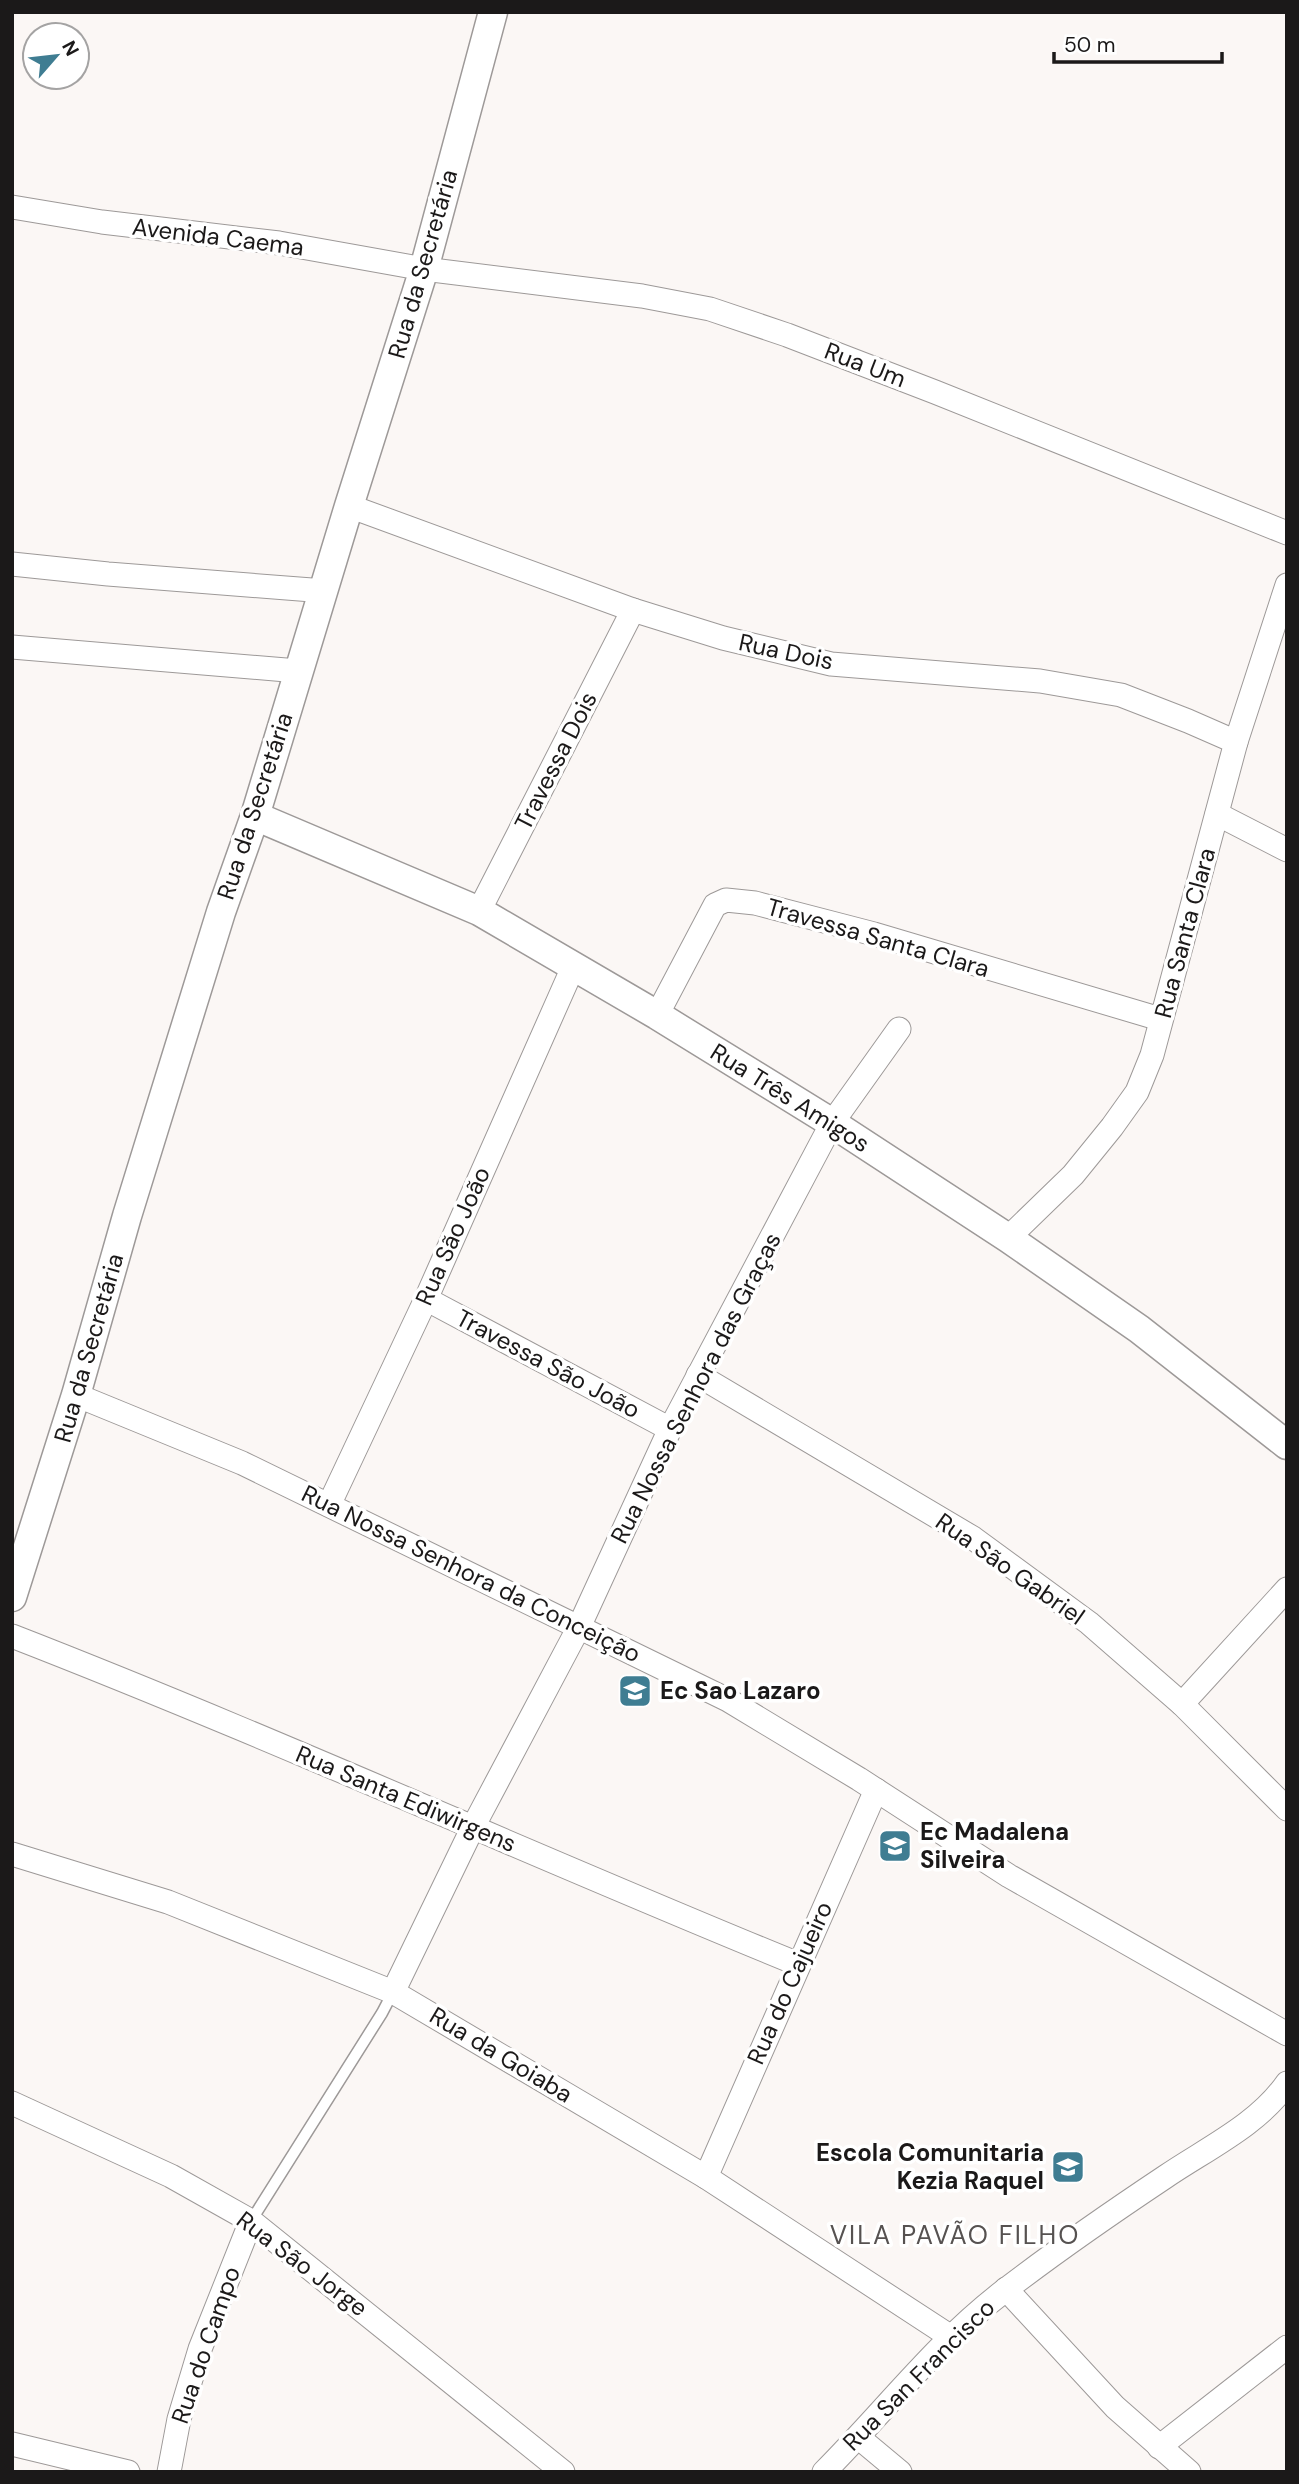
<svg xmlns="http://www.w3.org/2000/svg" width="1299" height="2484" viewBox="0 0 1299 2484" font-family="'DM Sans',sans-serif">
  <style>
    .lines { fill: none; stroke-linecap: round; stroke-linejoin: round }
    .service-casing { stroke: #9d9998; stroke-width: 13 }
    .minor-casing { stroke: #9d9998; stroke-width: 25 }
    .tertiary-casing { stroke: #9d9998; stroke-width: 31 }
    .service { stroke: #fff; stroke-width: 10 }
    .minor { stroke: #fff; stroke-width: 23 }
    .tertiary { stroke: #fff; stroke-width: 28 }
    .labels { text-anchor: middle; stroke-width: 7; stroke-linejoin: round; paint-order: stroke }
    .street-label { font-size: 24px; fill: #1b1919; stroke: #fff }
    .poi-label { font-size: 24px; font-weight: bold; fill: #1b1919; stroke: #fff; text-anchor: start }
    .neighbourhood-label { font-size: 26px; letter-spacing: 2px; fill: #565251; stroke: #fff }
  </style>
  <rect width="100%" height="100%" fill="#fbf7f5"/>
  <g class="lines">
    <defs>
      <path id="service" d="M251,2221L382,2013L393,1992"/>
      <g id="minor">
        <path d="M12,207L102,222L279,243L424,269L642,296L710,309L787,335L935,392L1287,533"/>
        <path d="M349,506L633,610L723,638L831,664L1040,681L1121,695L1188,721L1236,742"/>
        <path d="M12,564L108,574L325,591"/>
        <path d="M12,647L298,671"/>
        <path d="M1217,814L1287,850"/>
        <path d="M479,911L633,610"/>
        <path d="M657,1015L715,905L726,900L755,903L874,934L1160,1019"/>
        <path d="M1008,1238L1073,1175L1112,1127L1137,1092L1152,1055L1236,742L1287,585"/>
        <path d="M426,1299L670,1429"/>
        <path d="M698,1375L973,1538L1089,1623L1182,1704L1287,1809"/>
        <path d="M76,1395L242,1463L728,1700L859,1779L1009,1876L1287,2034"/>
        <path d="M329,1505L426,1299L574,965"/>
        <path d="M12,1636C277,1739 535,1857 798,1964"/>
        <path d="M1182,1704L1287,1589"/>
        <path d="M12,1854L168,1902L393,1992L706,2177L951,2337"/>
        <path d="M393,1992L473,1827L579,1627L670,1429L832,1123L899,1029"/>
        <path d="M12,2103L171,2176L251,2221L563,2472"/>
        <path d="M706,2177L876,1790"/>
        <path d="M1006,2289L1115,2407L1189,2472"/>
        <path d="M858,2437L900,2472"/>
        <path d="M12,2444L128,2472"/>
        <path d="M1159,2447L1287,2347"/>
        <path d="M169,2472L179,2419L200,2349L251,2221"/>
        <path d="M824,2472C884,2412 937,2342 1004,2291C1056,2251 1111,2213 1165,2177C1206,2149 1258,2125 1287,2083"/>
      </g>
      <g id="tertiary">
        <path d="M255,816L479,911L657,1015L832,1123L1008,1238L1139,1329L1287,1445"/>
        <path d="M12,1597L76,1395L127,1216L221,912L255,816L349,506L424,269L493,12"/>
      </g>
    </defs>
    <!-- service casing -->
    <use href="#service" class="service-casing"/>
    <!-- minor casing -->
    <use href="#minor" class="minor-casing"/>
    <!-- tertiary casing -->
    <use href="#tertiary" class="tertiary-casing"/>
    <!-- service -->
    <use href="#service" class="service"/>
    <!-- minor -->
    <use href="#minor" class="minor"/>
    <!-- tertiary -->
    <use href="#tertiary" class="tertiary"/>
  </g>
  <!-- icons -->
  <defs>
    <symbol id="school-square" viewBox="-11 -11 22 22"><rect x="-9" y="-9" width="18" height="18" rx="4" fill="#3f7d92" stroke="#fff"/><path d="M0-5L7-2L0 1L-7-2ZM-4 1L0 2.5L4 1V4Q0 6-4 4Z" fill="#fff"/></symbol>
  </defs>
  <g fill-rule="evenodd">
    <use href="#school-square" x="616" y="1672" width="38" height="38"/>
    <use href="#school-square" x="876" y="1827" width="38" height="38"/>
    <use href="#school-square" x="1049" y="2148" width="38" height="38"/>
  </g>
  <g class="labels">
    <!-- street labels -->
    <g class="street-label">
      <text transform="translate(218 237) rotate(7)" y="8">Avenida Caema</text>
      <text transform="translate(423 264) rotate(-74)" y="8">Rua da Secretária</text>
      <text transform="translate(865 365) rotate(21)" y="8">Rua Um</text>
      <text transform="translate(786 652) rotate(12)" y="8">Rua Dois</text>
      <text transform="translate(556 761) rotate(-63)" y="8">Travessa Dois</text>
      <text transform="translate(255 806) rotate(-72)" y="8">Rua da Secretária</text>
      <text transform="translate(1185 933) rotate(-75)" y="8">Rua Santa Clara</text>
      <text transform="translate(878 938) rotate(16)" y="8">Travessa Santa Clara</text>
      <text transform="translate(790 1098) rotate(32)" y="8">Rua Três Amigos</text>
      <text transform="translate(453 1236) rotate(-66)" y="8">Rua São João</text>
      <text transform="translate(89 1348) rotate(-74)" y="8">Rua da Secretária</text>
      <text transform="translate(548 1364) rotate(28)" y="8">Travessa São João</text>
      <text transform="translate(696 1388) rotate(-63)" y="8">Rua Nossa Senhora das Graças</text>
      <text transform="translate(1010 1569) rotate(35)" y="8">Rua São Gabriel</text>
      <text transform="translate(471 1574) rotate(26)" y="8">Rua Nossa Senhora da Conceição</text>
      <text transform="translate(406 1799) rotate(23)" y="8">Rua Santa Ediwirgens</text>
      <text transform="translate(790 1983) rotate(-66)" y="8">Rua do Cajueiro</text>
      <text transform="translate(501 2055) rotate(31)" y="8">Rua da Goiaba</text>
      <text transform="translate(302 2264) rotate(37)" y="8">Rua São Jorge</text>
      <text transform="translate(206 2345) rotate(-71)" y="8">Rua do Campo</text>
      <text transform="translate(919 2375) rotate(-45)" y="8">Rua San Francisco</text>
    </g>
    <!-- poi labels -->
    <g class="poi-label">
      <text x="660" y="1699">Ec Sao Lazaro</text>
      <text x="920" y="1840">Ec Madalena<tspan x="920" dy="28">Silveira</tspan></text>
      <text x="1044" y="2161" text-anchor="end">Escola Comunitaria<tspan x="1044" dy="28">Kezia Raquel</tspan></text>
    </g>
    <!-- neighbourhood labels -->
    <g class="neighbourhood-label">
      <text x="955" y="2244">VILA PAVÃO FILHO</text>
    </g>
  </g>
  <!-- border -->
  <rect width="1299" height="2484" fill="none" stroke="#1b1919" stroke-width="28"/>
  <!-- north arrow -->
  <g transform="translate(56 56) rotate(62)"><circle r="33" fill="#ffffff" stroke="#a4a3a3" stroke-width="2"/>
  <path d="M0-5L12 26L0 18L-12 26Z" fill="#3f7d92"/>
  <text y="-10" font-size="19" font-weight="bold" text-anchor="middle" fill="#1b1919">N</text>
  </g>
  <!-- scale -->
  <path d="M1054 52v10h168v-10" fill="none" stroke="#1b1919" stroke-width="3.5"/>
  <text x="1064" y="52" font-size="21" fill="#1b1919" stroke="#ffffff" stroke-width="5" paint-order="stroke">50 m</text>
</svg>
